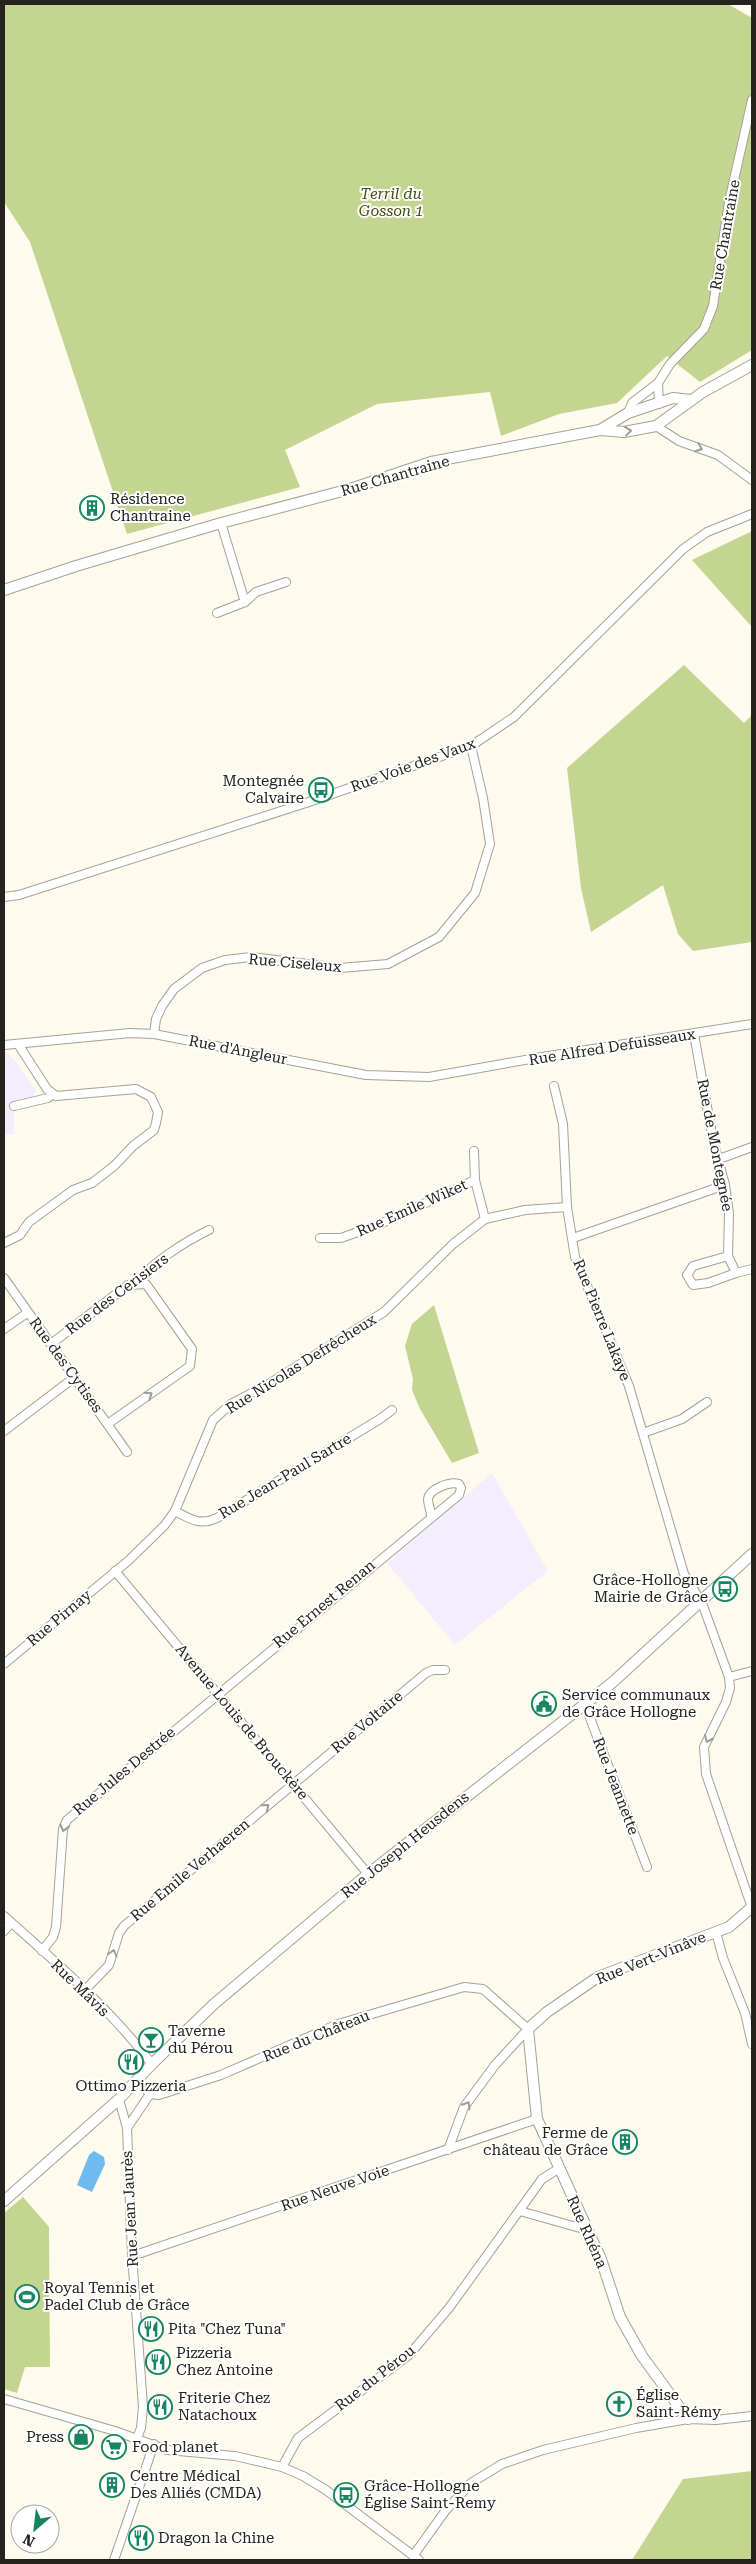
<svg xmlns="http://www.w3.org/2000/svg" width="756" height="2564" viewBox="0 0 756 2564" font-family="'Roboto Serif',serif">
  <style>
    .education { fill: #f4edfe }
    .green { fill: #c3d590 }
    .water { fill: #6fbaee }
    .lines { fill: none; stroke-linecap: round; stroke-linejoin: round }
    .minor-casing { stroke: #a4a195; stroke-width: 10 }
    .tertiary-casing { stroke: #a4a195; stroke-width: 12 }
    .minor { stroke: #fff; stroke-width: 8 }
    .tertiary { stroke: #fff; stroke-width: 10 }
    .oneway { stroke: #9c9c9a }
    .labels { text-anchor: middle; stroke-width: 4; stroke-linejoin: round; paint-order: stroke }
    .park-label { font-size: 15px; font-style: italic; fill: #414d13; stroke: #fff }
    .street-label { font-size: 15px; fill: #24231e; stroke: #fff }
    .poi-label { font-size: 15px; fill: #24231e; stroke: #fff; text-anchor: start }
  </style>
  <rect width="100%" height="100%" fill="#fefaed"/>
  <!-- education -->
  <g class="education">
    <path d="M4,1052H7L16,1062L36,1091L30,1100L14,1102V1134L4,1135Z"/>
    <path d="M492,1473L548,1571L455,1645L387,1563Z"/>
  </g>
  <!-- green -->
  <g class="green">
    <path d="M4,4H728L752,18V350L700,382L667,356L617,403L559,414L501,436L490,392L377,404L285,450L300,487L127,534L30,242L4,202Z"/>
    <path d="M752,531V627L692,560Z"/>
    <path d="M684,665L744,723L752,715V942L693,951L678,934L663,885L591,932L581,888L567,768Z"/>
    <path d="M434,1305L479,1453L452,1463L420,1409L412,1390L413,1379L405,1346L412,1324Z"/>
    <path d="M23,2197L49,2227L50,2367H25L17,2393L4,2389V2213Z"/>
    <path d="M752,2471V2560H632L683,2479Z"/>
  </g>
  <!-- water -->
  <path class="water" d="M94,2151L104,2157L105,2164L92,2192L77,2185L89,2155Z"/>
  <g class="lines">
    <defs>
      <g id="minor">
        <path d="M658,383L659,404"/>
        <path d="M628,413L632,403L658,383L670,364L704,329L713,306L729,202L752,100"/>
        <path d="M656,426L679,441L718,455L752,480"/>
        <path d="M245,602L256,592L286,582"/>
        <path d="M217,613L245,602L221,523"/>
        <path d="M4,897L19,895L306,803L471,746L514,717L683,549L707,532L752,514"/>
        <path d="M154,1034L156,1019L162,1006L174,989L202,968L225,960L251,957L340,968L388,964L439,937L475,893L490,844L483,798L471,746"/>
        <path d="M694,1034L713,1140L725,1185L729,1214L728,1256L693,1266L687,1275L693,1285L708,1283L736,1273L728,1256"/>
        <path d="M4,1045L130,1033L154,1034L366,1075L429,1077L542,1057L752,1024"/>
        <path d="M554,1086L563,1124L567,1207L575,1257L629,1386L684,1574L702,1603L729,1677L730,1688L726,1702L704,1747L706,1774L752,1908"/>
        <path d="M14,1106L48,1098L53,1094"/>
        <path d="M474,1151L475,1180L485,1219"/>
        <path d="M719,1159L752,1147"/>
        <path d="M320,1238H341L380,1224L475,1180"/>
        <path d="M573,1238L725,1185"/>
        <path d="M4,1243L20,1235L29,1222L73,1190L92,1183L114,1166L133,1146L154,1130L156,1123L158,1112L151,1097L136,1089L56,1096L47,1089L18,1044"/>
        <path d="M736,1273L752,1269"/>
        <path d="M4,1278L127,1452"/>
        <path d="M136,1284C149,1264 188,1240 209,1230"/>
        <path d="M4,1329L27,1313"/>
        <path d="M51,1344L128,1285L146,1284L192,1349L190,1366L109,1423"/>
        <path d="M4,1431L75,1377"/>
        <path d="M643,1433L682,1419L707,1402"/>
        <path d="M175,1511C190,1519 200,1526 217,1518L380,1419L392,1410"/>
        <path d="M115,1571L368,1874"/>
        <path d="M4,1664L128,1561L164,1526L175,1511L213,1420L231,1404L267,1385L384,1312L453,1244L485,1219L525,1210L567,1207"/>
        <path d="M729,1677L752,1671"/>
        <path d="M585,1705L647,1867"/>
        <path d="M4,1916C56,1962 110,2009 152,2064"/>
        <path d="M4,1931L11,1923"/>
        <path d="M716,1932L723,1958L745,2013L752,2044"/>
        <path d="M42,1951L53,1937L56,1927L63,1829L67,1820L459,1495L461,1488L459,1484C450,1481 429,1489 428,1499C428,1505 431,1510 431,1516"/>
        <path d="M84,1991L109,1965L119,1933L124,1926L426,1673L433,1670H445"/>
        <path d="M138,2080L150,2094L159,2095L221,2075L338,2024L464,1987L483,1989L528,2029L495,2065L464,2107L448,2150"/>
        <path d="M119,2099L127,2128L132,2254L143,2407L141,2428L137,2438"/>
        <path d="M127,2128L150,2094"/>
        <path d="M520,2211L587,2230"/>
        <path d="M132,2254L141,2253L537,2119"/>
        <path d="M4,2399L115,2431L167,2450L235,2456L282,2467L303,2476L326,2490L419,2560"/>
        <path d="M282,2467L298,2438L409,2355L449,2308L542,2179L558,2169"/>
        <path d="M413,2556L446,2510L471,2483L502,2464L543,2450L636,2428L688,2419L716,2420L752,2416"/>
        <path d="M114,2560L154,2444"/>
      </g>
      <g id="tertiary">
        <path d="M600,430L628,413L673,398L691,400"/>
        <path d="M4,590L76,566L221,523L350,489L431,462L600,430L624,432L656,426L703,392L752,365"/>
        <path d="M4,2201L119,2099L152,2064L214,2004L368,1874L613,1682L752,1554"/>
        <path d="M688,2419L642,2356L620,2317L601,2259L537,2119L528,2029L547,2012L598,1977L729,1927L752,1907"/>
      </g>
    </defs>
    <!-- minor casing -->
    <use href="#minor" class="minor-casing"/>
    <!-- tertiary casing -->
    <use href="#tertiary" class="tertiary-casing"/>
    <!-- minor -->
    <use href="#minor" class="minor"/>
    <!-- tertiary -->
    <use href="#tertiary" class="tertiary"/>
  </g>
  <!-- one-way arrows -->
  <defs><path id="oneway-chevron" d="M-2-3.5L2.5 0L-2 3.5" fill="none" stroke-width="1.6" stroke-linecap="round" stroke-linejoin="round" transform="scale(1.25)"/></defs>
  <g class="oneway">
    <use href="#oneway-chevron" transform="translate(628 431) rotate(-7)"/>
    <use href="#oneway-chevron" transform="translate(699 448) rotate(20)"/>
    <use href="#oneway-chevron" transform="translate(149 1395) rotate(-35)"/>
    <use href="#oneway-chevron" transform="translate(708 1739) rotate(114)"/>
    <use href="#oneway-chevron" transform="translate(266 1807) rotate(-40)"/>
    <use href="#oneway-chevron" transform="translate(64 1828) rotate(104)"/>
    <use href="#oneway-chevron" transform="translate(113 1953) rotate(-74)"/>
    <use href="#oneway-chevron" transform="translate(467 2105) rotate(-58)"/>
  </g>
  <!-- icons -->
  <defs>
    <symbol id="building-ring" viewBox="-11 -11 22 22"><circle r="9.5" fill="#fff" stroke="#178562" stroke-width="1.5"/><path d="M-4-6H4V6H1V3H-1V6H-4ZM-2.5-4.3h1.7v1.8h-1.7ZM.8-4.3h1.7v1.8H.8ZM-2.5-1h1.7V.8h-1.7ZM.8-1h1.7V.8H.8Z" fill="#178562"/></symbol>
    <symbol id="bus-ring" viewBox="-11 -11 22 22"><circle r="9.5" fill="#fff" stroke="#178562" stroke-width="1.5"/><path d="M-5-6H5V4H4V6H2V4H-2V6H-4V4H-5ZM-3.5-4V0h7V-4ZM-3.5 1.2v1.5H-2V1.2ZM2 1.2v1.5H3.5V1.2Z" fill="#178562"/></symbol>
    <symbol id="civic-ring" viewBox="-11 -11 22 22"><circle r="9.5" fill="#fff" stroke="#178562" stroke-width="1.5"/><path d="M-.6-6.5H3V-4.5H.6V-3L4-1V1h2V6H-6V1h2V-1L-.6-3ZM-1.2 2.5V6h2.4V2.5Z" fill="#178562"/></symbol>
    <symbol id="bar-ring" viewBox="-11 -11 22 22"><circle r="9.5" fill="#fff" stroke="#178562" stroke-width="1.5"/><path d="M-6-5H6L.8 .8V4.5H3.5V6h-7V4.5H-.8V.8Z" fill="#178562"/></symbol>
    <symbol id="restaurant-ring" viewBox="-11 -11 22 22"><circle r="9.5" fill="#fff" stroke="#178562" stroke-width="1.5"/><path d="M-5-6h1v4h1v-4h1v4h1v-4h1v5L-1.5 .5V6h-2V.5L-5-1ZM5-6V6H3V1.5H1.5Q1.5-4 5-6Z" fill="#178562"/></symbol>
    <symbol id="stadium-ring" viewBox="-11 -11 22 22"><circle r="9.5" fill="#fff" stroke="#178562" stroke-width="1.5"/><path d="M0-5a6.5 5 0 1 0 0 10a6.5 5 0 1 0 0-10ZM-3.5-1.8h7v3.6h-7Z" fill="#178562"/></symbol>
    <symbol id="church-ring" viewBox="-11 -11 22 22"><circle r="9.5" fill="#fff" stroke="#178562" stroke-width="1.5"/><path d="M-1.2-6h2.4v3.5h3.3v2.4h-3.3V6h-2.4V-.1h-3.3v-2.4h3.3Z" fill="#178562"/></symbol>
    <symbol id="shop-ring" viewBox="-11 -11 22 22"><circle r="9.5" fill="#fff" stroke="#178562" stroke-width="1.5"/><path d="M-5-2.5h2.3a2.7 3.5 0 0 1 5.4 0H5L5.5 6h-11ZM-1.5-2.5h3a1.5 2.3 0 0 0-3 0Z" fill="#178562"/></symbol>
    <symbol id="supermarket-ring" viewBox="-11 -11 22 22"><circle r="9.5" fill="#fff" stroke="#178562" stroke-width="1.5"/><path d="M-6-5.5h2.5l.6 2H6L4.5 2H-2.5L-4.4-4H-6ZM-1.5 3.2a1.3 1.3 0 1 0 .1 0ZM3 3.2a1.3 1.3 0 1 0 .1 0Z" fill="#178562"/></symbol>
  </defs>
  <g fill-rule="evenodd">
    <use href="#building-ring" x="78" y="494" width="28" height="28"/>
    <use href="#bus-ring" x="307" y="776" width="28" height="28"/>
    <use href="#bus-ring" x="711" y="1575" width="28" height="28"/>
    <use href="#civic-ring" x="530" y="1690" width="28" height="28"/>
    <use href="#bar-ring" x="137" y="2026" width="28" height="28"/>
    <use href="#restaurant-ring" x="117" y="2048" width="28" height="28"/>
    <use href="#building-ring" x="611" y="2128" width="28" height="28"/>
    <use href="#stadium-ring" x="13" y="2283" width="28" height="28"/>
    <use href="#restaurant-ring" x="137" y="2315" width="28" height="28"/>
    <use href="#restaurant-ring" x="144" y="2348" width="28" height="28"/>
    <use href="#church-ring" x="605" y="2390" width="28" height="28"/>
    <use href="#restaurant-ring" x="146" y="2393" width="28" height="28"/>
    <use href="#shop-ring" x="67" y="2423" width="28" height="28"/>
    <use href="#supermarket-ring" x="100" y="2433" width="28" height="28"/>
    <use href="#building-ring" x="98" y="2471" width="28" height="28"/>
    <use href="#bus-ring" x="332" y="2481" width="28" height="28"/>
    <use href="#restaurant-ring" x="127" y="2524" width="28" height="28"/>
  </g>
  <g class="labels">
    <!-- park labels -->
    <g class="park-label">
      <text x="391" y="199">Terril du<tspan x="391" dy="17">Gosson 1</tspan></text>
    </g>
    <!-- street labels -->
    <g class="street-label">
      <text transform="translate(725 235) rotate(-80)" y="5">Rue Chantraine</text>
      <text transform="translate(395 476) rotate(-16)" y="5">Rue Chantraine</text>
      <text transform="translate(413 765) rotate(-20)" y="5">Rue Voie des Vaux</text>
      <text transform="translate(295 963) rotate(5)" y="5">Rue Ciseleux</text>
      <text transform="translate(612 1047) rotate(-9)" y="5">Rue Alfred Defuisseaux</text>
      <text transform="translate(238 1050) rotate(11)" y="5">Rue d'Angleur</text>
      <text transform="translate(715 1145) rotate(79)" y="5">Rue de Montegnée</text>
      <text transform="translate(412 1208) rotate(-24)" y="5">Rue Emile Wiket</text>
      <text transform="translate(117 1294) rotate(-37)" y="5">Rue des Cerisiers</text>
      <text transform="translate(602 1320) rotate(68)" y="5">Rue Pierre Lakaye</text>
      <text transform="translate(301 1364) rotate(-32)" y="5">Rue Nicolas Defrêcheux</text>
      <text transform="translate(66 1365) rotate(54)" y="5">Rue des Cytises</text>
      <text transform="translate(285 1476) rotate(-31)" y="5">Rue Jean-Paul Sartre</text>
      <text transform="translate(324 1604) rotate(-40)" y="5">Rue Ernest Renan</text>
      <text transform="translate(59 1618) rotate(-40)" y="5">Rue Pirnay</text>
      <text transform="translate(242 1722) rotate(50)" y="5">Avenue Louis de Brouckère</text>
      <text transform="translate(367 1722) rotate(-40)" y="5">Rue Voltaire</text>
      <text transform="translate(124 1771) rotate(-40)" y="5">Rue Jules Destrée</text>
      <text transform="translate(616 1786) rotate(69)" y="5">Rue Jeannette</text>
      <text transform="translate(405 1845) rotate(-39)" y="5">Rue Joseph Heusdens</text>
      <text transform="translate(190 1870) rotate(-40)" y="5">Rue Emile Verhaeren</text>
      <text transform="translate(651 1958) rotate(-22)" y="5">Rue Vert-Vinâve</text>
      <text transform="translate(80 1988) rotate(44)" y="5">Rue Mâvis</text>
      <text transform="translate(316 2036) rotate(-22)" y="5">Rue du Château</text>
      <text transform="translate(335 2188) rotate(-19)" y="5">Rue Neuve Voie</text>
      <text transform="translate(130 2209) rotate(-93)" y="5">Rue Jean Jaurès</text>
      <text transform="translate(587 2232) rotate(66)" y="5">Rue Rhéna</text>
      <text transform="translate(375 2378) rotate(-38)" y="5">Rue du Pérou</text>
    </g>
    <!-- poi labels -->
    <g class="poi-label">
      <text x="110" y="504">Résidence<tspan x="110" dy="17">Chantraine</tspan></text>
      <text x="304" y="786" text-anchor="end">Montegnée<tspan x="304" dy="17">Calvaire</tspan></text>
      <text x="708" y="1585" text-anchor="end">Grâce-Hollogne<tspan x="708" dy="17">Mairie de Grâce</tspan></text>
      <text x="562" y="1700">Service communaux<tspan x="562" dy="17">de Grâce Hollogne</tspan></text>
      <text x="168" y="2036">Taverne<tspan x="168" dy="17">du Pérou</tspan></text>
      <text x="131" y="2091" text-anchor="middle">Ottimo Pizzeria</text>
      <text x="608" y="2138" text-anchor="end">Ferme de<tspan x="608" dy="17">château de Grâce</tspan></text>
      <text x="44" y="2293">Royal Tennis et<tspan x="44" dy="17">Padel Club de Grâce</tspan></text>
      <text x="168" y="2334">Pita "Chez Tuna"</text>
      <text x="176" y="2358">Pizzeria<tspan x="176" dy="17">Chez Antoine</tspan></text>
      <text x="636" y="2400">Église<tspan x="636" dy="17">Saint-Rémy</tspan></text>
      <text x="178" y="2403">Friterie Chez<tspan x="178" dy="17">Natachoux</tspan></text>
      <text x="64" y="2442" text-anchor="end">Press</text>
      <text x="132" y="2452">Food planet</text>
      <text x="130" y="2481">Centre Médical<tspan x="130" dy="17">Des Alliés (CMDA)</tspan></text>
      <text x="364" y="2491">Grâce-Hollogne<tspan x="364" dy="17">Église Saint-Remy</tspan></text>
      <text x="158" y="2543">Dragon la Chine</text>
    </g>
  </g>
  <!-- border -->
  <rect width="756" height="2564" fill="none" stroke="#24231e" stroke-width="10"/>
  <!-- north arrow -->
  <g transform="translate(35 2529) rotate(208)"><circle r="24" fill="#ffffff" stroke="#a7a7a5"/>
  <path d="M0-4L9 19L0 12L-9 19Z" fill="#178562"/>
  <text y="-8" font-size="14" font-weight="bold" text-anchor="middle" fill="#24231e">N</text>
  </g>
</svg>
